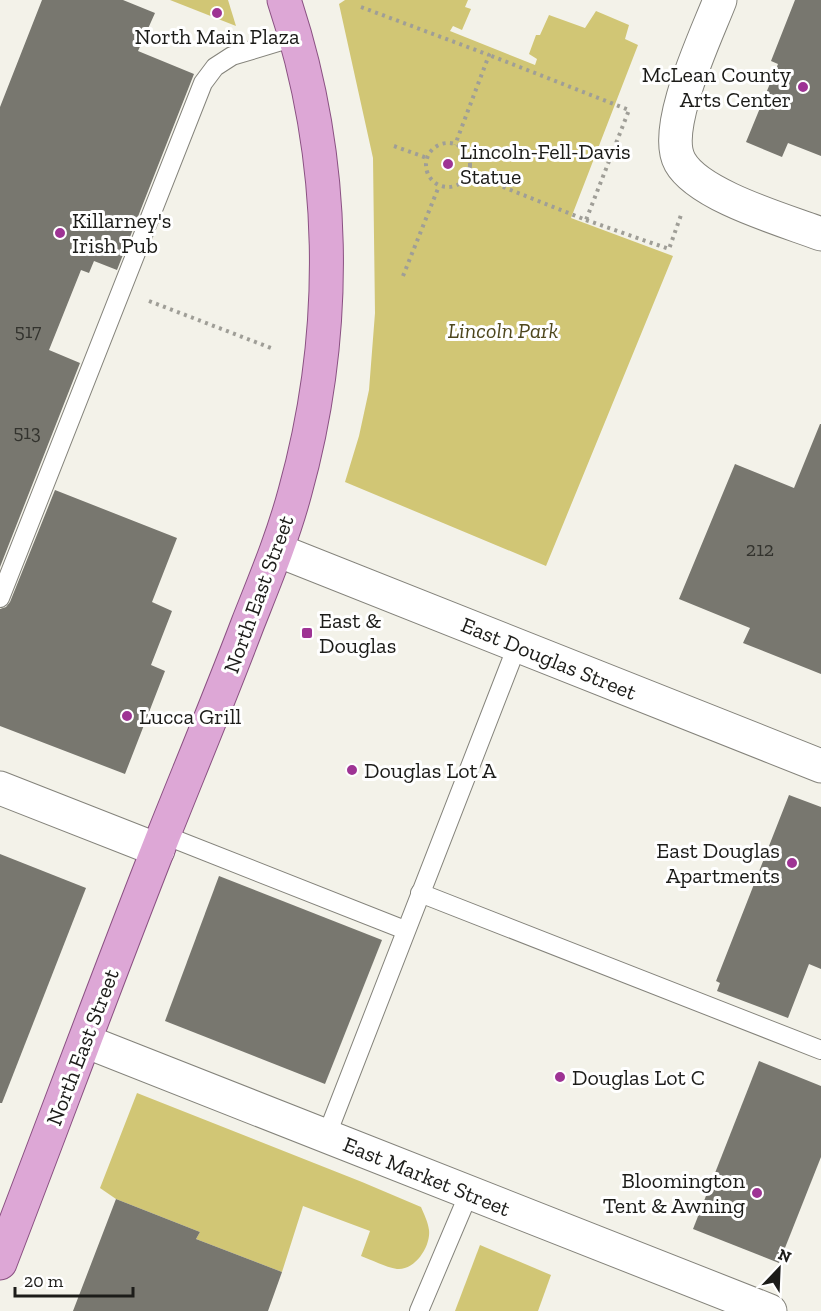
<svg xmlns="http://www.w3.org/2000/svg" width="821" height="1311" viewBox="0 0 821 1311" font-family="'Zilla Slab',serif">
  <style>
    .green { fill: #d1c675 }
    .building { fill: #78776f }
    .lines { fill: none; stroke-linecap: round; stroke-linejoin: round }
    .service-casing { stroke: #84837b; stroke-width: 20 }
    .minor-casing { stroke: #84837b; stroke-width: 35 }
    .tertiary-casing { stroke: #84837b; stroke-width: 35 }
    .primary-casing { stroke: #8a5182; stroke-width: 35 }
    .path { stroke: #9f9e97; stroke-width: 4; stroke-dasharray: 3 4.5; stroke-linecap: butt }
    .service { stroke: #fff; stroke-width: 18 }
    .minor { stroke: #fff; stroke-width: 33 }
    .tertiary { stroke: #fff; stroke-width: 33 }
    .primary { stroke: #dda7d6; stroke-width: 33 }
    .poi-dot { fill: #9e3394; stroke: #fff; stroke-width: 2 }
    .labels { text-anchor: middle; stroke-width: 6; stroke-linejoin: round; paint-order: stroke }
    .number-label { font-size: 20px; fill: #33332e }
    .poi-label { font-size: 22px; fill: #1c1c19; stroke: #fff; text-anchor: start }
    .park-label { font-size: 22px; font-style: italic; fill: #4e471d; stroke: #fff }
    .street-label { font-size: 22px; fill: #1c1c19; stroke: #fff }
  </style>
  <rect width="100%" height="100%" fill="#f3f2e9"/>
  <!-- green -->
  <g class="green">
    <path d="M170,0H228L236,26Z"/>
    <path d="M345,0H468L465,7L471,9L462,30L453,26L450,31L535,65L537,59L529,54L536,35H540L549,15L585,28L596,11L629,25L625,39L638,45L571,218L673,256L546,566L345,482L359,436L369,390L375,313L373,158L339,4Z"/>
    <path d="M137,1093L362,1182L421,1207C424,1214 428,1222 429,1230C431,1246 415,1271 397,1269C385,1267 372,1260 361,1256L370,1231L303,1206L282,1272L196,1239L200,1232L116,1199L100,1188Z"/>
    <path d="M480,1245L551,1275L538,1311H455Z"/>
  </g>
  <!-- building -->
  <g class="building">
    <path d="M42,0H123L155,13L138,51L194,74L117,270L94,261L89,273L81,270L49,350L80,363L0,567V107Z"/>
    <path d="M795,0H821V156L788,143L782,157L746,142L778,64L771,61Z"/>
    <path d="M820,424H821V674L743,643L750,628L679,599L735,464L794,488Z"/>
    <path d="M55,490L177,538L152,602L172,611L151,665L165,671L125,774L0,726V609L6,607L10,602Z"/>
    <path d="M789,795L821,807V969L809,964L788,1018L717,991L720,983L716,981Z"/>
    <path d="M0,854L86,888L2,1103H0Z"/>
    <path d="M219,876L382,940L325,1084L165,1021Z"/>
    <path d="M759,1061L821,1086V1157L779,1263L693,1229Z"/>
    <path d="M116,1199L200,1232L196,1239L282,1272L268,1311H73Z"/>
  </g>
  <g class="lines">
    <defs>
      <g id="service">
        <path d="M0,598L203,83L215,67L232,56L295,37"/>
        <path d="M164,835L405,930"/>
        <path d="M420,893L821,1050"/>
        <path d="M326,1137L517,646"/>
        <path d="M419,1311L469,1193"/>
      </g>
      <g id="minor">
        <path d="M720,0C707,34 661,129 680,162C699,196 784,220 821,234"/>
        <path d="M277,550L821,766"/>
        <path d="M85,1041L770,1311"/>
      </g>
      <path id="tertiary" d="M0,788L158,850"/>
      <path id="primary" d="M0,1263C55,1120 108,976 164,834C192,764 221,694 248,623C265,580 283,537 295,492C340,330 337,159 284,0"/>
    </defs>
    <!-- service casing -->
    <use href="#service" class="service-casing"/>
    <!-- minor casing -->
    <use href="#minor" class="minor-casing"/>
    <!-- tertiary casing -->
    <use href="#tertiary" class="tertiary-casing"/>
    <!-- primary casing -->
    <use href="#primary" class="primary-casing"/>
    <!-- path -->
    <g class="path">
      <path d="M361,7L489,55L455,145"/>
      <circle cx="448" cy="165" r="22"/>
      <path d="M394,146L427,158"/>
      <path d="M468,173L586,220L629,110L489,55"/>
      <path d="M586,220L669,249L681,215"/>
      <path d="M403,276L439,186"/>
      <path d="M149,301L271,348"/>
    </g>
    <!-- service -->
    <use href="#service" class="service"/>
    <!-- minor -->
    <use href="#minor" class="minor"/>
    <!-- tertiary -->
    <use href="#tertiary" class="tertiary"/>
    <!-- primary -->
    <use href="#primary" class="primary"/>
  </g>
  <!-- markers -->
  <g class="poi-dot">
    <circle cx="217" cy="13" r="6"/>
    <circle cx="803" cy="87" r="6"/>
    <circle cx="448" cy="164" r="6"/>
    <circle cx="60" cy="233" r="6"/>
    <rect x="301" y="627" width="12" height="12" rx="3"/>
    <circle cx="127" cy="716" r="6"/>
    <circle cx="352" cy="770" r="6"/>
    <circle cx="792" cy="863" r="6"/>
    <circle cx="560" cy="1077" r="6"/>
    <circle cx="757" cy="1193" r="6"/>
  </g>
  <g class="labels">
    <!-- number labels -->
    <g class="number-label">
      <text x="28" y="338">517</text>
      <text x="27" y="439">513</text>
      <text x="760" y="556">212</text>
    </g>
    <!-- poi labels -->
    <g class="poi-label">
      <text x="217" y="44" text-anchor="middle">North Main Plaza</text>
      <text x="791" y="82" text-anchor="end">McLean County<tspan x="791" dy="25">Arts Center</tspan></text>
      <text x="460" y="159">Lincoln-Fell-Davis<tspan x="460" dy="25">Statue</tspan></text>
      <text x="72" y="228">Killarney's<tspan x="72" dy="25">Irish Pub</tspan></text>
      <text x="319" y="628">East &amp;<tspan x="319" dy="25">Douglas</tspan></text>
      <text x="139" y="724">Lucca Grill</text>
      <text x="364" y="778">Douglas Lot A</text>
      <text x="780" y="858" text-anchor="end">East Douglas<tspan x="780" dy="25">Apartments</tspan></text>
      <text x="572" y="1085">Douglas Lot C</text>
      <text x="745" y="1188" text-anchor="end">Bloomington<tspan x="745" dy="25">Tent &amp; Awning</tspan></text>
    </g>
    <!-- park labels -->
    <g class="park-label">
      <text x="503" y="338">Lincoln Park</text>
    </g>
    <!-- street labels -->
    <g class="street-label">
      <text transform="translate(258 594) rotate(-70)" y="8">North East Street</text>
      <text transform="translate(549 658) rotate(22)" y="8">East Douglas Street</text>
      <text transform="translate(82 1047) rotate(-69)" y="8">North East Street</text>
      <text transform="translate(427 1176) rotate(22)" y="8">East Market Street</text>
    </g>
  </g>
  <!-- north arrow -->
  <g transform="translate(779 1269) rotate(23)" stroke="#ffffff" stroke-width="4.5" paint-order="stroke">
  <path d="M0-4.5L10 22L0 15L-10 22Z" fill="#1c1c19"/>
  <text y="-9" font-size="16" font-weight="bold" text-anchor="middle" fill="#1c1c19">N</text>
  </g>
  <!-- scale -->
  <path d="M15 1287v9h118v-9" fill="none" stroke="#1c1c19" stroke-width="3"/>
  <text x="24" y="1287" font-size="18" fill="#1c1c19" stroke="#ffffff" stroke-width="4.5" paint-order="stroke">20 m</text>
</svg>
